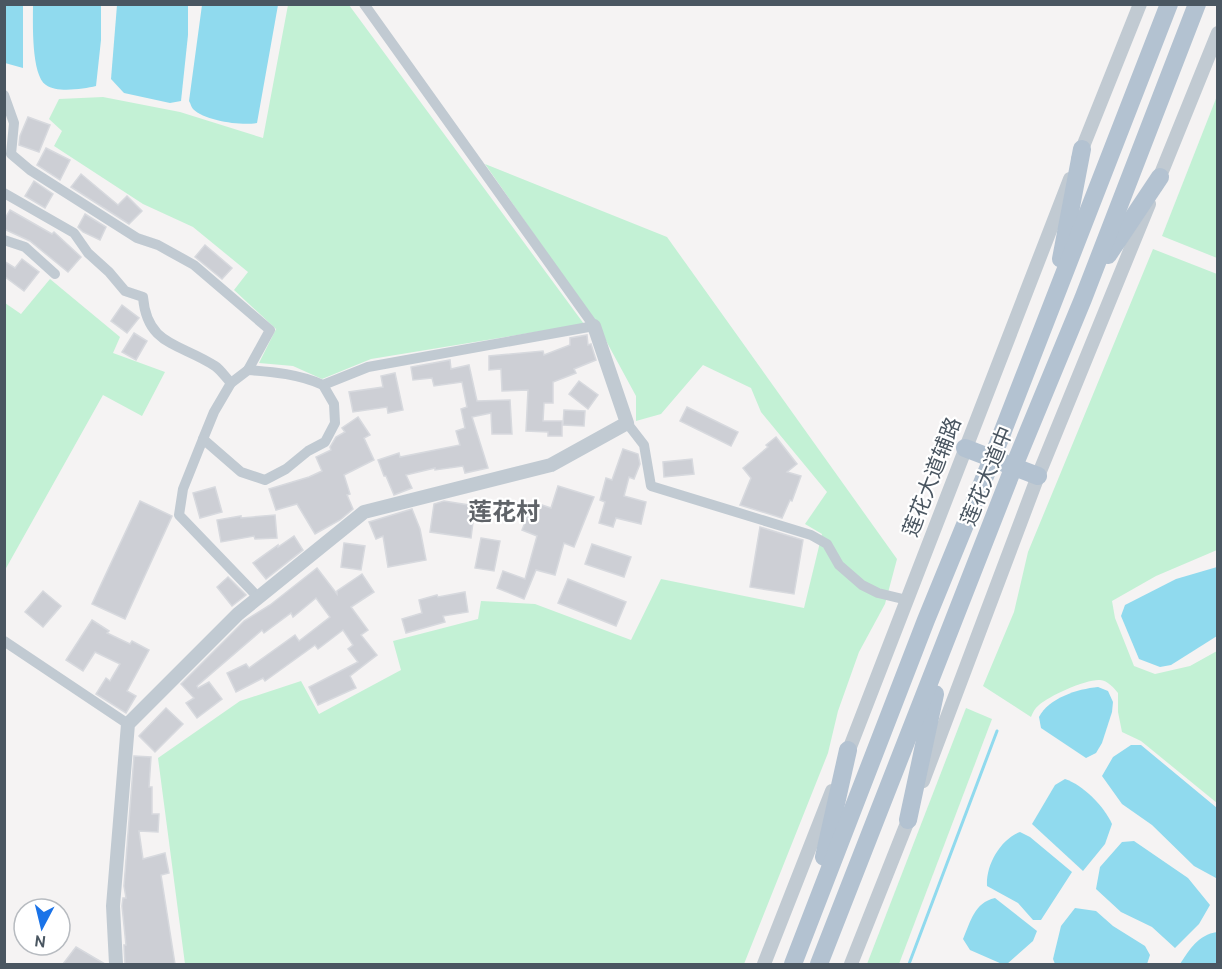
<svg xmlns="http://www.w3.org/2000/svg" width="1222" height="969" viewBox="0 0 1222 969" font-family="Cabin,'Noto Sans SC',sans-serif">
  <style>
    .green { fill: #c3f1d5 }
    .water { fill: #90daee }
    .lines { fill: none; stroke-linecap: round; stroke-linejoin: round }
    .stream { stroke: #90daee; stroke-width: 3 }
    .building { fill: #cdcfd5; stroke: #d7d9de; stroke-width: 1.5 }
    .minor { stroke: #c1cad2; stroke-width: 10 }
    .tertiary { stroke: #c1cad2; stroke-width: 14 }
    .primary { stroke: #b3c2d1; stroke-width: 18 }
    .labels { text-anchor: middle; stroke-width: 4.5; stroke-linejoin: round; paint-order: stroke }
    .street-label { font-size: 21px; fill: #4a5661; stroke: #fff }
    .quarter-label { font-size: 24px; font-weight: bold; fill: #5f6368; stroke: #fff }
  </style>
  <rect width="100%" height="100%" fill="#f5f3f3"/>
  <!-- green -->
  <g class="green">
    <path d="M288,5H349L584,324L371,359L322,379L293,366L259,363L276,329L234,290L248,272L193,227L143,204L54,146L62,131L49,119L59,99L103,97L180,112L263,138Z"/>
    <path d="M1217,96L1218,258H1217L1162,236Z"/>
    <path d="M485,164L667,237L897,559L885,604L859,652L838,711L828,753L744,964H185L158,758L240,701L301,681L319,714L401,670L393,641L478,619L481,601L535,604L631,640L661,579L804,608L822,534L805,524L827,492L761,412L751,388L703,365L661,414L636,421V396L598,326Z"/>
    <path d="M1153,249L1217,274V550L1156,576L1112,601L1115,618L1134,666L1155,674L1190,666L1217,651V803L1141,741L1122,732L1118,712V693C1113,687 1108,681 1100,680C1086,679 1049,696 1039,705C1035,708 1033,712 1031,717L983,686L1014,612L1028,552Z"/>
    <path d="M50,279L120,337L113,353L165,372L142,416L103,395L5,570V303L21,314Z"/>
    <path d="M966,708L992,719L899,964H867Z"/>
  </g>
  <!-- water -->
  <g class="water">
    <path d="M4,5H23V68L5,63Z"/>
    <path d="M33,5H101V40L96,86C83,89 57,93 46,85C31,75 33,22 33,5Z"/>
    <path d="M117,5H188V35L181,101L170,103L124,93L111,79Z"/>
    <path d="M202,5H278L257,123C242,126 205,121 193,109C191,107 191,104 189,101Z"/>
    <path d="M1217,567V636L1171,665L1160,667L1139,659L1121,616L1125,605L1176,579Z"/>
    <path d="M1098,687L1108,691L1113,702L1112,712L1102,743L1096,753L1086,758L1041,728L1039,717C1049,698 1077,689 1098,687Z"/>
    <path d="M1131,745H1141L1217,808L1216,878L1194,866L1152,825L1122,804L1102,776L1113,757Z"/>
    <path d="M1065,779C1083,785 1104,806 1112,824L1105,844L1083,871L1032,824L1055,785Z"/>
    <path d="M1020,832L1030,837L1072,872L1041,920H1033L1018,903L987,886C986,865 1000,840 1020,832Z"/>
    <path d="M1134,841L1188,878L1210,905L1199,924L1175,948L1152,927L1121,912L1096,889L1100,867L1122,842Z"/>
    <path d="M995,898L1037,931L1033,941L1007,964H1002L970,950L963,939C971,921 974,903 995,898Z"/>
    <path d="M1075,908L1096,911L1113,926L1145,946L1150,955L1147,964H1055L1053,959L1061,926Z"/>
    <path d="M1217,932V964H1180C1190,949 1198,935 1217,932Z"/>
  </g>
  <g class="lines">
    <!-- stream -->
    <path class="stream" d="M909,964L997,731"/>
  </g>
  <!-- building -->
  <g class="building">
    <path d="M28,117L50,125L39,152L19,145L20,136Z"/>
    <path d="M46,148L70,160L60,180L37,165Z"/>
    <path d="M81,174L118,205L127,196L142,211L129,224L71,187Z"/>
    <path d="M34,181L53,194L45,208L25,196Z"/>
    <path d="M10,210L52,234L54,232L81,257L68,272L30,241L4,229V220Z"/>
    <path d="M85,214L106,227L100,240L83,232L78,227Z"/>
    <path d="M205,245L232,268L222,279L195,257Z"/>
    <path d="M22,259L39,272L24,291L4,276V261L15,268Z"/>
    <path d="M122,305L139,318L127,333L111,321Z"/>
    <path d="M134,333L147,341L136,360L122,352Z"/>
    <path d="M587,335L588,345L591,344L596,360L574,369L576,373L553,382V403H544L543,421H562V436H548V432L526,431L528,390L502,391L501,369L489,370V356L543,351L544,355L570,345V338Z"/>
    <path d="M450,360L451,369L469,365L477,401L510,400L512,434H492L491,413L472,417L488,468L465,473L463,466L435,470V468L406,475L412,488L394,495L386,476H384L378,460L399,453L400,457L460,445L456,431L465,428L461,409L467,407L462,382L434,386L432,378L413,380L411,367Z"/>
    <path d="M395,373L403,410L388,413L387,407L353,412L349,392L383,387L381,376Z"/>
    <path d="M579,381L598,395L588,409L569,394Z"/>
    <path d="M687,407L738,432L731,446L680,421Z"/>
    <path d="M564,410L585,411L584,426L563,425Z"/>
    <path d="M358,417L370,435L364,438L374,460L344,475L350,494L347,495L353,509L340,520L315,534L297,504L276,510L269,489L309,477L322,471L316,457L331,450L330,447L336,437L345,432L342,428Z"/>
    <path d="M776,437L797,464L787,472L801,476L792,501L790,500L782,518L740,505L751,478L743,468L768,447L766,445Z"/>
    <path d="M623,449L638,454L640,464L634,479L629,477L624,496L646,502L641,524L616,518L613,527L599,523L605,502L600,500L606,478L612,480Z"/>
    <path d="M692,459L694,474L664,477L663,462Z"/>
    <path d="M558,486L594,497L574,547L564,543L555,575L536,570L524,599L497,588L503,571L525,579L537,536L522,530L533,502L551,508Z"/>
    <path d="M215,487L222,512L200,518L193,493Z"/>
    <path d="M140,501L172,516L125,619L92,604Z"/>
    <path d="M444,501L475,506L471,538L430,532L434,504Z"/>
    <path d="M412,509L420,529L426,560L388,567L383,536L376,539L369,522Z"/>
    <path d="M275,515L277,538L255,539L254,536L221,542L217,520L241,516V518Z"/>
    <path d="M760,527L803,540L794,594L750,587Z"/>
    <path d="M294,536L303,550L266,579L253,563L278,545V547Z"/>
    <path d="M481,538L500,541L494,571L475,568Z"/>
    <path d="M344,543L365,546L361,570L341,567Z"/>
    <path d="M592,544L631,557L624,577L585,564Z"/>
    <path d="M317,568L337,594V591L362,574L374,592L351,607L368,630L361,635L377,655L350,676L356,688L318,705L309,687L358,662L348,649L353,645L343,630L318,649L315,645L265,681L263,678L236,692L227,673L246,664L249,668L295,635L299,641L330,617L316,598L293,617L291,613L264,633L262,630L197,686L198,688L209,682L222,699L197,718L186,703L194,698L181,684L244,621L270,605Z"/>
    <path d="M228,577L246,595L232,606L217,587Z"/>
    <path d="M568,579L626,602L616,626L558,603Z"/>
    <path d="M43,591L61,606L43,627L25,612Z"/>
    <path d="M465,592L468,612L443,616L445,622L406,633L402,619L422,613L419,600L437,595L438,597Z"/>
    <path d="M92,620L109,631L107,633L130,644L132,641L149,650L127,691L136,696L126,713L96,694L106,678L110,681L120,664L95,652L83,671L66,660Z"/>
    <path d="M166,708L183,724L155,752L139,736Z"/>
    <path d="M134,756L151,757L149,787H152V814H159L158,832L139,831L143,859L165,853L169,873L161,875L175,964H125L124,945H126L122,906L123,898H126L124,886Z"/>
    <path d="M76,947L105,964H63Z"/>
  </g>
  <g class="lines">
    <!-- minor -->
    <g class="minor">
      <path d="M4,95L14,123L11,154L30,170L137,238L158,245L194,265L270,330L248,370C274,372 299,374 323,385L368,367L594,326L364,4"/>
      <path d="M4,193L74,233L88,253L109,272L125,291L143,297C147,346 180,343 215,366C221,370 226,378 231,383"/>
      <path d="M4,240L25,247L55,274"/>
      <path d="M248,370L231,383L214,412L203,439L241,472L265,480L286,469L308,451L325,442L335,423L334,404L323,385"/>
      <path d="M627,423L644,445L651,486L811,535L827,544L839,565L862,585L878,593L907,600"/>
      <path d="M203,439L183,489L179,515L254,593"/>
      <path d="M4,641L128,724"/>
    </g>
    <!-- tertiary -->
    <g class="tertiary">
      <path d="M1078,159L1140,4"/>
      <path d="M1156,186L1218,33"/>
      <path d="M845,760L1070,179"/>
      <path d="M923,781L1038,476L1149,204"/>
      <path d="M116,964L113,906L128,724L238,614L364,512L551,465L627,423L594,326"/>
      <path d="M764,964L832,791"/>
      <path d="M851,964L911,813"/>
    </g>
    <!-- primary -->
    <g class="primary">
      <path d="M1108,255L1160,177"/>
      <path d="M1061,259L1082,149"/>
      <path d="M965,448L1038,476"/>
      <path d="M908,820L935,694"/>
      <path d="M824,857L848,750"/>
      <path d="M793,964L926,620L992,459L1169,4"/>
      <path d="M819,964L1014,466L1083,299L1197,4"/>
    </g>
  </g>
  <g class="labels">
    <!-- street labels -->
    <g class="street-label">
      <text transform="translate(987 476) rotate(-68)" y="7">莲花大道中</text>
      <text transform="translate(932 477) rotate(-69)" y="7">莲花大道辅路</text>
    </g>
    <!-- quarter labels -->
    <g class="quarter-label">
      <text x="504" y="520">莲花村</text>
    </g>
  </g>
  <!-- border -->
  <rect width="1222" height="969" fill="none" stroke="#4a5661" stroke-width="12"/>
  <!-- north arrow -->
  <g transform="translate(42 927) rotate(187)"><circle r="28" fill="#ffffff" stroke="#b7bbc0" stroke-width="1.5"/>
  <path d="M0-4.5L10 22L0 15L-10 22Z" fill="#1a73e8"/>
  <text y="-9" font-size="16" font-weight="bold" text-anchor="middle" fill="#4a5661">N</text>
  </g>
</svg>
